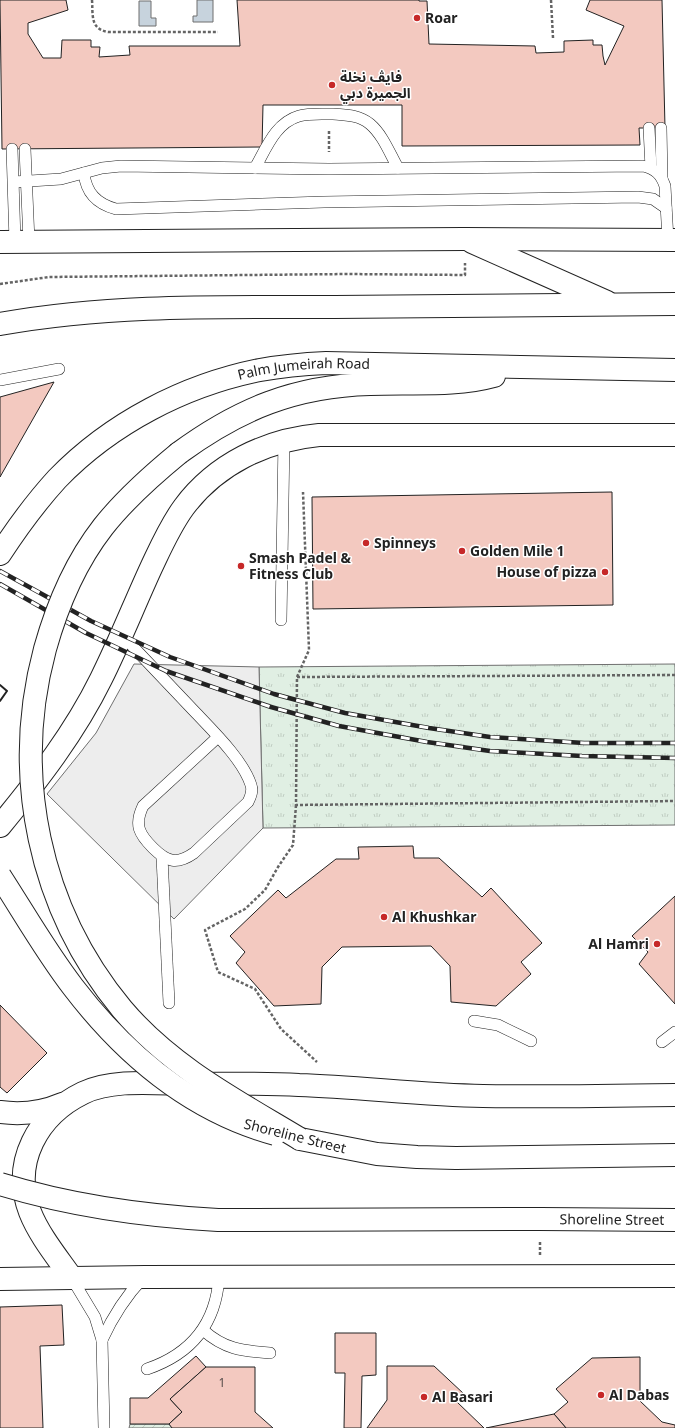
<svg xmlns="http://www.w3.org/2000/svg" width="675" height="1428" viewBox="0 0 675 1428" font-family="'Noto Sans','Noto Sans Arabic',sans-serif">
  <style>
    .grass { fill: url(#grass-tufts); stroke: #6f6f6f }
    .garden { fill: url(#garden-furrows); stroke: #6f6f6f }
    .parking { fill: #ededed; stroke: #6f6f6f }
    .water { fill: #c7d3dd; stroke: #6f6f6f }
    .building { fill: #f3c9c0; stroke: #222 }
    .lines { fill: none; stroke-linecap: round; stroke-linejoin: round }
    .lane-casing { stroke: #222; stroke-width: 12 }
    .secondary-casing { stroke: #222; stroke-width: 24 }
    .path { stroke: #646464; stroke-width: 2.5; stroke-dasharray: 3 2; stroke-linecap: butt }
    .lane { stroke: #fff; stroke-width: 11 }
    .secondary { stroke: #fff; stroke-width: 22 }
    .rail-casing { stroke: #222; stroke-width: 4.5 }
    .rail { stroke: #fff; stroke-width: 3; stroke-dasharray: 9; stroke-linecap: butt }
    .secondary-bridge-casing { stroke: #222; stroke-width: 24; stroke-linecap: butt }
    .secondary-bridge { stroke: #fff; stroke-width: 22 }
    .wall { stroke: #222; stroke-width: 2 }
    .poi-dot { fill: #c62828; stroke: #fff; stroke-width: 1.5 }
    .labels { text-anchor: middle; stroke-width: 3; stroke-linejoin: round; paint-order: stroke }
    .number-label { font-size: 12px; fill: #564c4a }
    .poi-label { font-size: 14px; font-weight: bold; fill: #222; stroke: #fff; text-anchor: start }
    .street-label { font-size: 14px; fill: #222; stroke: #fff }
  </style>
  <defs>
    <pattern id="grass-tufts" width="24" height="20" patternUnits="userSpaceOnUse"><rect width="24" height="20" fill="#e0efe3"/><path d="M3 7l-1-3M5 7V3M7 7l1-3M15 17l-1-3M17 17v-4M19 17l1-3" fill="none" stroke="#c0cdc2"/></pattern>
    <pattern id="garden-furrows" width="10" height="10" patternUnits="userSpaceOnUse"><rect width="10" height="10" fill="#e0efe3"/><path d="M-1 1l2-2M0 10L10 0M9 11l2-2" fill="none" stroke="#c0cdc2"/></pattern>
  </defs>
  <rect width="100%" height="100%" fill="#fff"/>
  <!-- grass -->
  <path class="grass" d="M675,664V825L263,828L259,667Z"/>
  <!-- garden -->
  <path class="garden" d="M130,1424H169L172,1428H129Z"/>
  <!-- parking -->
  <path class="parking" d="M134,664L259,667L263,828L174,919L47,794L96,733Z"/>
  <!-- water -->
  <g class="water">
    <path d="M197,0H213V22H193V16H197Z"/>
    <path d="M139,1H151V18H156V26H139Z"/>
  </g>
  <!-- building -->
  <g class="building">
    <path d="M0,0H66L68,10L28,23V34L43,58H61L62,40H91V47H100L99,57L130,55L129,46H240L237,0H419V1H427L429,44L535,46L536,53L564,52V41L593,40V45H602L603,56L605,65L624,26L586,10L590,0H662L665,128H639L640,145L402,146V105H263L262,147L2,149Z"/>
    <path d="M54,382L0,477V397Z"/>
    <path d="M612,492L613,605L313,609L312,497Z"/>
    <path d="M413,846L414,858H439L482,897L491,888L542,943L521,962L531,974L496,1006L451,1002L450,966L431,946L342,947L322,967L321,1004L274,1006L236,963L245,952L230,936L278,890L286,898L336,859H359L358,847Z"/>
    <path d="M675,896V1004L639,964L648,952L632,936Z"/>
    <path d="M0,1005L47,1053L7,1093L0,1087Z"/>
    <path d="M62,1305L64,1345L40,1346L43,1428H0V1307Z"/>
    <path d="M335,1333H376V1375L362,1376L361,1428H344L345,1373H335Z"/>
    <path d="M196,1356L206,1367L170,1399L182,1412L169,1424H130V1398H148Z"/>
    <path d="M640,1357V1401L662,1422L675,1425V1428H566L554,1414L568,1402L556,1389L592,1358Z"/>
    <path d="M387,1366H434L464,1394L457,1402L484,1428H367L387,1400Z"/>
    <path d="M206,1367H255V1412L273,1428H172L169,1424L182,1412L170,1399Z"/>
    <path d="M554,1414L566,1428H486Z"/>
  </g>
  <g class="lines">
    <defs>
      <g id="lane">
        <path d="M649,128L651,168"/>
        <path d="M661,128L662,178"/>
        <path d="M12,149L15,241"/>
        <path d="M25,149L29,241"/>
        <path d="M255,168C266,149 275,123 299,116C309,113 322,114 333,114C346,115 359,115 370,124C383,135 390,154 398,168"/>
        <path d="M84,173C86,193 97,204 116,209L324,202L638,197L653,199L666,208"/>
        <path d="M14,182L61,179L102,168L121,166L329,169L643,166C655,169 661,174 665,186L668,240"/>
        <path d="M0,380L59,369"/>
        <path d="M281,620L284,440"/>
        <path d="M121,634C146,660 170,686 195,712C213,731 243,760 251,785C253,791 251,796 248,802L194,853C177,865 167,862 153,848C139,834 134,825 143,806L218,737"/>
        <path d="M162,857L169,1003"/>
        <path d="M474,1021L498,1025L531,1041"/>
        <path d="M662,1042L675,1032"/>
        <path d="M71,1277L95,1317L102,1340L104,1428"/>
        <path d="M203,1330C224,1349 242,1351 270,1353"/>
        <path d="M102,1340C113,1316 125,1297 143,1278"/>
        <path d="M147,1369C191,1354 216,1324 219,1277"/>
      </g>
      <g id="secondary">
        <path d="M0,242L464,239L675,240"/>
        <path d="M472,242L607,302"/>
        <path d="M0,324C111,304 223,307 335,307C449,307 562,305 675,304"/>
        <path d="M179,453C239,409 295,386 370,384C411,382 454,387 494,376"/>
        <path id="s1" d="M0,554C17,528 36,502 57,479C111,423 185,385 260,370C282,366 304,364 326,363L675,370"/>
        <path d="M0,826C38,780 75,732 101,679C119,643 134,605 151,568C161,547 170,526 184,507C216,464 266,440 319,435H675"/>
        <path d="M0,1112C22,1115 41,1113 62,1104"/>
        <path d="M300,1139L377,1154L417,1157L456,1158L675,1155"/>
        <path id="s2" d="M540,1219L675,1220"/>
        <path d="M71,1277C57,1257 39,1235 30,1212C11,1162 38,1115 83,1093C113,1078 159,1084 192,1084C228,1084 263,1083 299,1085C360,1087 421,1095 483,1096C547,1097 611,1096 675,1095"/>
        <path d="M0,1279L145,1277L675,1276"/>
      </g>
    </defs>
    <!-- lane casing -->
    <use href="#lane" class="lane-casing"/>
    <!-- secondary casing -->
    <use href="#secondary" class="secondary-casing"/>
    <!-- path -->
    <g class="path">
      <path d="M92,0C93,15 90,29 108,32H218"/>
      <path d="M551,0L553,38"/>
      <path d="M329,131V152"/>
      <path d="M0,284L49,277L347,274L465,275V263"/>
      <path d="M675,675L297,677L296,805L675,801"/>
      <path d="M297,677L309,650L303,492"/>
      <path d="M296,805L293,845L278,867L265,890L245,909L205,930L218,972L255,989L281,1029L317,1062"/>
      <path d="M540,1255V1242"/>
    </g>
    <!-- lane -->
    <use href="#lane" class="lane"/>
    <!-- secondary -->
    <use href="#secondary" class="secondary"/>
    <defs>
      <g id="rail">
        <path d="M0,571L91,621L170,657L274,694L345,713L429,728L490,737L584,743H675"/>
        <path d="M0,584L86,633L166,671L271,707L339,726L427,742L490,751L582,756L675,758"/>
      </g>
    </defs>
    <!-- rail casing -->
    <use href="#rail" class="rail-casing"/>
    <!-- rail -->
    <use href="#rail" class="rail"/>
    <defs>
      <g id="secondary-bridge">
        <path d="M179,453C151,476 125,499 103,527C75,563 57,606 45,649C11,775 39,909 122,1009C171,1067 237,1101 300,1139"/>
        <path d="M0,876C24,913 46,952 73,987C125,1055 192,1111 275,1134"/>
        <path d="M0,1184C71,1206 144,1216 218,1220L540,1219"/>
      </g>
    </defs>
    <!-- secondary-bridge casing -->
    <use href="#secondary-bridge" class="secondary-bridge-casing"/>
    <!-- secondary-bridge -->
    <use href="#secondary-bridge" class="secondary-bridge"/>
    <!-- wall -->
    <path class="wall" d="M0,685L7,691L0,701"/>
  </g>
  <!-- markers -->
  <g class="poi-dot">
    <circle cx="417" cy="18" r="4"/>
    <circle cx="332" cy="85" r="4"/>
    <circle cx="366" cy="543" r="4"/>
    <circle cx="462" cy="551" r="4"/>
    <circle cx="241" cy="566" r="4"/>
    <circle cx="605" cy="572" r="4"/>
    <circle cx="384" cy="917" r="4"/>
    <circle cx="657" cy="944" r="4"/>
    <circle cx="601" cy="1395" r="4"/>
    <circle cx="424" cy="1397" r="4"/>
  </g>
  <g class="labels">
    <!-- number labels -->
    <g class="number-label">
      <text x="222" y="1387">1</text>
    </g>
    <!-- poi labels -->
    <g class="poi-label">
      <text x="425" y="23">Roar</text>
      <text x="340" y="82">فايڤ نخلة<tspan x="340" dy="16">الجميرة دبي</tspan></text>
      <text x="374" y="548">Spinneys</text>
      <text x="470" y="556">Golden Mile 1</text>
      <text x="249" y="563">Smash Padel &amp;<tspan x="249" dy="16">Fitness Club</tspan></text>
      <text x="597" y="577" text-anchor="end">House of pizza</text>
      <text x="392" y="922">Al Khushkar</text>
      <text x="649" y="949" text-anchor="end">Al Hamri</text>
      <text x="609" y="1400">Al Dabas</text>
      <text x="432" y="1402">Al Basari</text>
    </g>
    <!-- street labels -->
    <g class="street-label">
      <text dy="5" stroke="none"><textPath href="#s1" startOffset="372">Palm Jumeirah Road</textPath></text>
      <text transform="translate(295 1136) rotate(14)" y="5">Shoreline Street</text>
      <text dy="5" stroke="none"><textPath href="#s2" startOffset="72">Shoreline Street</textPath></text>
    </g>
  </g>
</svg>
